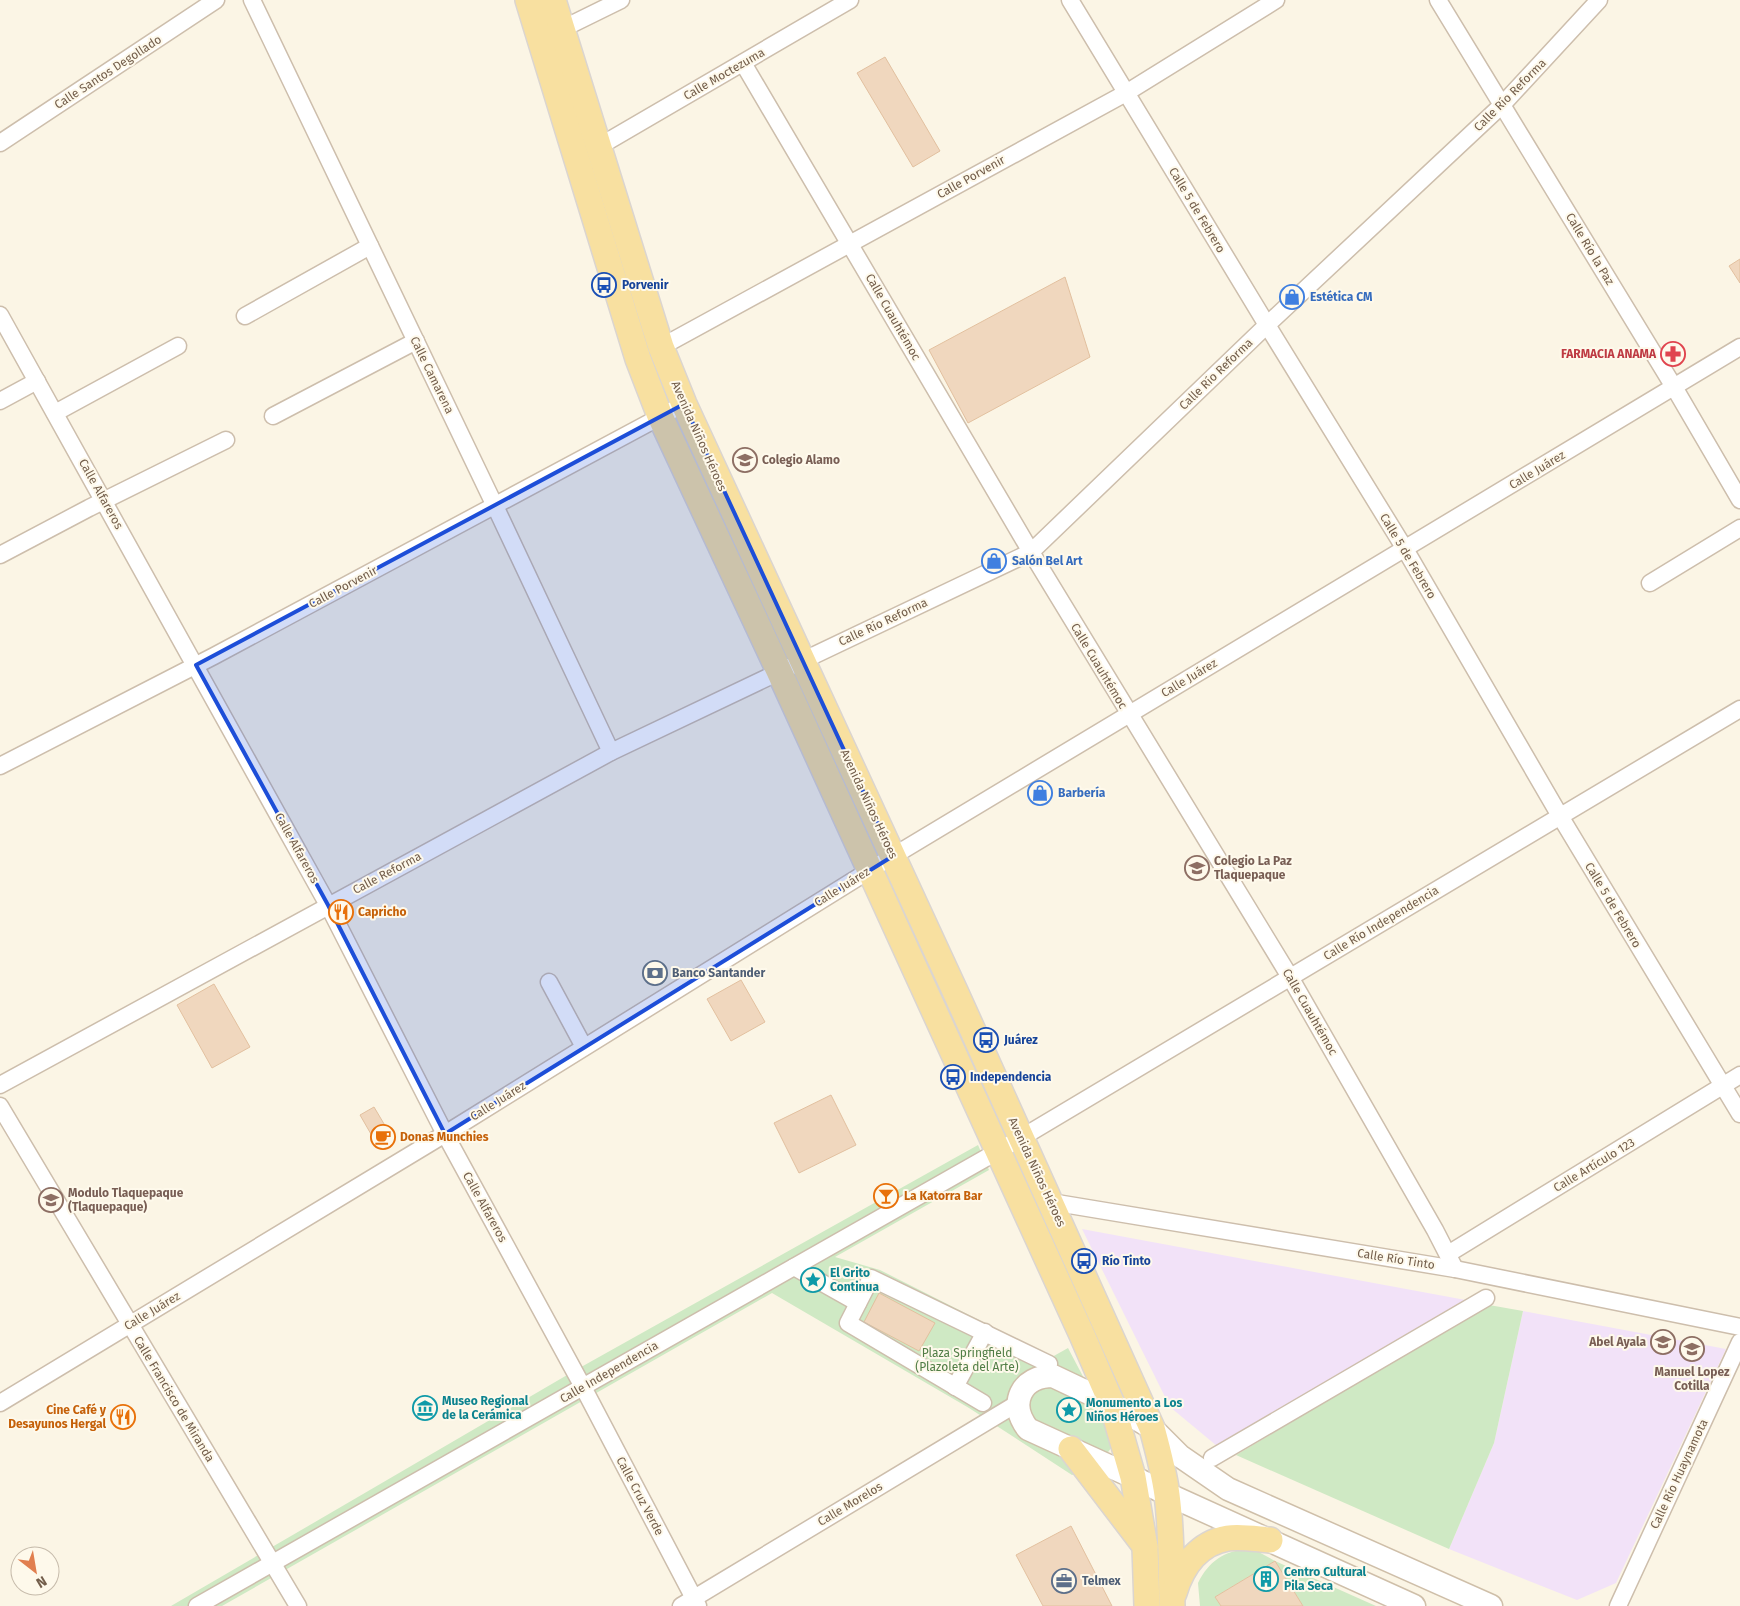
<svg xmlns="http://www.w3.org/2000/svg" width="1740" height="1606" viewBox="0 0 1740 1606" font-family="'Fira Sans',sans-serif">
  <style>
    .education { fill: #f2e2f8 }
    .green { fill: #cfe9c4 }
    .building { fill: #f0d7be; stroke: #e2c09f }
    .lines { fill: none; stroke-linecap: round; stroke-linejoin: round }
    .street-casing { stroke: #cdbeac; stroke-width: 19 }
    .secondary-casing { stroke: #cfbfa9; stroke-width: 25 }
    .primary-casing { stroke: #dbd5d0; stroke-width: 28 }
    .street { stroke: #fff; stroke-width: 16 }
    .secondary { stroke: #fff; stroke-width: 22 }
    .primary { stroke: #f8e0a0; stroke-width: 25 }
    .marked { fill: #1d4ed8; fill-opacity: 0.2; stroke: #1d4ed8; stroke-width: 4; stroke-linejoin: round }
    .labels { text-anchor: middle; stroke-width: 4; stroke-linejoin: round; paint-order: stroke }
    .street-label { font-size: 12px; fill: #735e4b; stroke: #fef9eb }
    .transit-label { font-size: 12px; font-weight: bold; fill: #164399; stroke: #fef9eb; text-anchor: start }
    .shop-label { font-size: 12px; font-weight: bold; fill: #366cbe; stroke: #fef9eb; text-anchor: start }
    .health-label { font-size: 12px; font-weight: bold; fill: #be3a42; stroke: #fef9eb; text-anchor: end }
    .education-label { font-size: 12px; font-weight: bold; fill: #785e54; stroke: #fef9eb; text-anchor: start }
    .food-label { font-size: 12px; font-weight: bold; fill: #c56008; stroke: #fef9eb; text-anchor: start }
    .service-label { font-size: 12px; font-weight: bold; fill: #4e5e75; stroke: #fef9eb; text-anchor: start }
    .culture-label { font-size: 12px; font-weight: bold; fill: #0d838f; stroke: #fef9eb; text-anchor: start }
    .park-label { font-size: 12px; fill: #517e46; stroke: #fef9eb }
  </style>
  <rect width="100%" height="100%" fill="#fbf5e5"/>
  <!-- education -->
  <g class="education">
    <path d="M1082,1229L1471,1301L1217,1446L1170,1407Z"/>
    <path d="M1523,1311L1726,1349L1616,1583L1577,1600L1449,1549L1494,1443Z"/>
  </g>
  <!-- green -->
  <g class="green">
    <path d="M978,1145L989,1170L835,1257L880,1270L1052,1357L1068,1348L1107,1422L1111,1448L1097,1468L1072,1475L969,1408L772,1293L222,1606H171L574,1371Z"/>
    <path d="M1489,1305L1523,1311L1494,1443L1449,1549L1236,1455Z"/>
    <path d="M1248,1549L1255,1550L1275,1561L1376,1606H1303L1275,1561L1215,1597L1221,1606H1200L1198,1583C1209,1561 1224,1551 1248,1549Z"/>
  </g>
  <!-- building -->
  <g class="building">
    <path d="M885,57L940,151L913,167L857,73Z"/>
    <path d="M1740,259V283L1729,266Z"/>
    <path d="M1065,277L1090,357L968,423L929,350Z"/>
    <path d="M741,980L765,1022L731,1041L707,999Z"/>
    <path d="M214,984L250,1047L212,1068L177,1005Z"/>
    <path d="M831,1095L856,1145L799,1173L774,1123Z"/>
    <path d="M374,1107L393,1139L379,1148L360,1115Z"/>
    <path d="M879,1293L935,1323L919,1351L864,1322Z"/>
    <path d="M1071,1526L1112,1606H1043L1016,1555Z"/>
    <path d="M1275,1561L1303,1606H1221L1215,1597Z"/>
  </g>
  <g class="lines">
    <defs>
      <g id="street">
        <path d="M252,0L495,506L611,752"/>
        <path d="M1070,0L1267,325L1405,549L1560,816L1740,1114"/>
        <path d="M1438,0L1674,387L1740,500"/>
        <path d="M562,29L621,0"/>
        <path d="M743,63L1031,552L1290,977L1435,1230L1455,1269"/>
        <path d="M0,143L216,0"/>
        <path d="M598,147L850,0"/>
        <path d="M0,315L328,905L445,1134L583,1387L698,1606"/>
        <path d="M245,316L370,246"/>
        <path d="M661,347L1126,93L1276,0"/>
        <path d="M0,401L37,381"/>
        <path d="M55,413L178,346"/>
        <path d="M273,416L416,341"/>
        <path d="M0,555L89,508L226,440"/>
        <path d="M1650,583L1740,528"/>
        <path d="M0,766L214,656L684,404"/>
        <path d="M549,982L584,1047"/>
        <path d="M0,1085L611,752L1031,552L1267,325L1502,105L1599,0"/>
        <path d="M0,1106L298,1606"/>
        <path d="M1051,1202L1455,1269L1740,1327"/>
        <path d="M1448,1254L1740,1075"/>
        <path d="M794,1267L858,1303"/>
        <path d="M955,1387L985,1332"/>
        <path d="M0,1403L445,1134L870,870L1740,347"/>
        <path d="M983,1403L848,1323L871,1278L1049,1364"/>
        <path d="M1212,1458L1486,1298"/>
        <path d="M197,1606L1021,1138L1740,709"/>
        <path d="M681,1606L1018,1403"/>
        <path d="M1618,1606L1740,1342"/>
      </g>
      <path id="secondary" d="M1414,1606L1167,1494L1133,1477L1028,1429C1008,1404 1021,1376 1053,1376L1112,1404L1152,1428L1180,1456L1228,1489L1491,1606"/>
      <g id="primary">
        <path d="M528,0L638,359L660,416L779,671L1082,1335L1112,1404L1133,1477L1145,1547L1147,1606"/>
        <path d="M553,0L661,347L684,404L955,991L1152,1428C1158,1450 1164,1472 1167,1495C1172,1532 1171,1569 1172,1606"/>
        <path d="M1071,1449L1145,1546"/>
        <path d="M1174,1593C1182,1566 1199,1543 1228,1538C1241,1536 1257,1539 1270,1540"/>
      </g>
    </defs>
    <!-- street casing -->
    <use href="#street" class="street-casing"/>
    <!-- secondary casing -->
    <use href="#secondary" class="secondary-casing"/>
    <!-- primary casing -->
    <use href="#primary" class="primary-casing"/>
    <!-- street -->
    <use href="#street" class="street"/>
    <!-- secondary -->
    <use href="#secondary" class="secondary"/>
    <!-- primary -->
    <use href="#primary" class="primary"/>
  </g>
  <!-- marked area -->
  <path class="marked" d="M684,404L893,856L445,1134L328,905L196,665Z"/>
  <!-- icons -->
  <defs>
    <symbol id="bus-ring" viewBox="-11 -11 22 22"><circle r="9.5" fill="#fef9eb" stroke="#1a4fb4" stroke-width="1.5"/><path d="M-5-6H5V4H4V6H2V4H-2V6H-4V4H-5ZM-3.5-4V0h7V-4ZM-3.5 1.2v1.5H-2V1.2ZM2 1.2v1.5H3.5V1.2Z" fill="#1a4fb4"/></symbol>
    <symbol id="shop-ring" viewBox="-11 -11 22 22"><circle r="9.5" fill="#fef9eb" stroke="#3f7fe0" stroke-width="1.5"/><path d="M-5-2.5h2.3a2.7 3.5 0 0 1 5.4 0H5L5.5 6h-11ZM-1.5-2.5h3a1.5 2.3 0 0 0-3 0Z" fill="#3f7fe0"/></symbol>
    <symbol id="pharmacy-ring" viewBox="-11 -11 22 22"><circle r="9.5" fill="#fef9eb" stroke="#e0444e" stroke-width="1.5"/><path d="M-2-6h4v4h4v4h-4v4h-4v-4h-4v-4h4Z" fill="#e0444e"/></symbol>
    <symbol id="university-ring" viewBox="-11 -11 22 22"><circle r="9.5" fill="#fef9eb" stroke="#8d6e63" stroke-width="1.5"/><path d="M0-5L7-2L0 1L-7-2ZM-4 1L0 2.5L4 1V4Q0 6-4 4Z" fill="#8d6e63"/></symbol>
    <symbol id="school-ring" viewBox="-11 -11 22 22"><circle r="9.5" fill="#fef9eb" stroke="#8d6e63" stroke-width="1.5"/><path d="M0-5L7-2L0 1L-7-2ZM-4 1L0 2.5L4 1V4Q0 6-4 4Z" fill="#8d6e63"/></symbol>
    <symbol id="restaurant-ring" viewBox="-11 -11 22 22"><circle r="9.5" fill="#fef9eb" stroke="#e8710a" stroke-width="1.5"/><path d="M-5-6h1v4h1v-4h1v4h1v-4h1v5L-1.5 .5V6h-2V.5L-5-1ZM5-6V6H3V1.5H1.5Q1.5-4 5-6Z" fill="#e8710a"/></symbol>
    <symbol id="bank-ring" viewBox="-11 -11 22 22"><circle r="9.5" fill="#fef9eb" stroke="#5c6f8a" stroke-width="1.5"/><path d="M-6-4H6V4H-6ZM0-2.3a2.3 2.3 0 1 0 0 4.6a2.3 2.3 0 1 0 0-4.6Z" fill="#5c6f8a"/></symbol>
    <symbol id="cafe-ring" viewBox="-11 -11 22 22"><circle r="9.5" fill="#fef9eb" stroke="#e8710a" stroke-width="1.5"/><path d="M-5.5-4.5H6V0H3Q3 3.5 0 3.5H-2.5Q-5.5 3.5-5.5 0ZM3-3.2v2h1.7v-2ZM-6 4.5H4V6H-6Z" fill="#e8710a"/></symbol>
    <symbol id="bar-ring" viewBox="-11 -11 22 22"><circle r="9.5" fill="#fef9eb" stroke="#e8710a" stroke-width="1.5"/><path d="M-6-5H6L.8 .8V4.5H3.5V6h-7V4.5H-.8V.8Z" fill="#e8710a"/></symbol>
    <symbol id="sight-ring" viewBox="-11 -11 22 22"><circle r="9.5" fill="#fef9eb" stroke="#0f9aa8" stroke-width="1.5"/><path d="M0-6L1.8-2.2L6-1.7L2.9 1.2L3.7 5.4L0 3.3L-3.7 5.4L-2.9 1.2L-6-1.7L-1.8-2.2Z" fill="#0f9aa8"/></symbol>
    <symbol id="museum-ring" viewBox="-11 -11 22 22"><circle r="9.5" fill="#fef9eb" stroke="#0f9aa8" stroke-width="1.5"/><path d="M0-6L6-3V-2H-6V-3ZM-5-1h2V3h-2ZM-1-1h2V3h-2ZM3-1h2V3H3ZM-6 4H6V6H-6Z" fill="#0f9aa8"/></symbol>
    <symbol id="building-ring" viewBox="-11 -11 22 22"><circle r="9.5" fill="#fef9eb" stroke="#0f9aa8" stroke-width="1.5"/><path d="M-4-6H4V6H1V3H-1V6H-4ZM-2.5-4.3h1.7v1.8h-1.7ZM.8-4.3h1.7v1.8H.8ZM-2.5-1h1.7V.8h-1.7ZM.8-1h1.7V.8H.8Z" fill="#0f9aa8"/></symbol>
    <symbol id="office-ring" viewBox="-11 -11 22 22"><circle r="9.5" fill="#fef9eb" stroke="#5c6f8a" stroke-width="1.5"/><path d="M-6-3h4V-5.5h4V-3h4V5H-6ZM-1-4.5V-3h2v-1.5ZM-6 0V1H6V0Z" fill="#5c6f8a"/></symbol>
  </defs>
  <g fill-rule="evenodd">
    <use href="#bus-ring" x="590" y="271" width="28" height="28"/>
    <use href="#shop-ring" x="1278" y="283" width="28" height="28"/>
    <use href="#pharmacy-ring" x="1659" y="340" width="28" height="28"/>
    <use href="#university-ring" x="731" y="446" width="28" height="28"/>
    <use href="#shop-ring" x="980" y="547" width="28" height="28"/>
    <use href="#shop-ring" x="1026" y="779" width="28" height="28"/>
    <use href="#school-ring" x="1183" y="854" width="28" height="28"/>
    <use href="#restaurant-ring" x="327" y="898" width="28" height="28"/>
    <use href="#bank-ring" x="641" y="959" width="28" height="28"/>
    <use href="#bus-ring" x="972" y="1026" width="28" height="28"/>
    <use href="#bus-ring" x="939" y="1063" width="28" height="28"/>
    <use href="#cafe-ring" x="369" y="1123" width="28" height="28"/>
    <use href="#bar-ring" x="872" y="1182" width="28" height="28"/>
    <use href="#university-ring" x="37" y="1186" width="28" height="28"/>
    <use href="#bus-ring" x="1070" y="1247" width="28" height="28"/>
    <use href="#sight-ring" x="799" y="1266" width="28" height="28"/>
    <use href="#school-ring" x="1649" y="1328" width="28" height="28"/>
    <use href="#school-ring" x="1678" y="1335" width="28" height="28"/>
    <use href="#museum-ring" x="411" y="1394" width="28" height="28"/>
    <use href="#sight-ring" x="1055" y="1396" width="28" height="28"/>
    <use href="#restaurant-ring" x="109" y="1403" width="28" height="28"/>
    <use href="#building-ring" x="1252" y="1565" width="28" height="28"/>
    <use href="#office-ring" x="1050" y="1567" width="28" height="28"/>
  </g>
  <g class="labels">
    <!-- street labels -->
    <g class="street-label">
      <text transform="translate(108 72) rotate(-33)" y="4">Calle Santos Degollado</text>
      <text transform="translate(724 74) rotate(-30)" y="4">Calle Moctezuma</text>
      <text transform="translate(1510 95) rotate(-45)" y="4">Calle Río Reforma</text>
      <text transform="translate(971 177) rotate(-29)" y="4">Calle Porvenir</text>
      <text transform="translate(1197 210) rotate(59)" y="4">Calle 5 de Febrero</text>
      <text transform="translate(1590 249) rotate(59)" y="4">Calle Río la Paz</text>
      <text transform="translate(893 317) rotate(60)" y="4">Calle Cuauhtémoc</text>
      <text transform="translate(1216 374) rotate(-44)" y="4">Calle Río Reforma</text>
      <text transform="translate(432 375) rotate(64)" y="4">Calle Camarena</text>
      <text transform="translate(699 436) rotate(66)" y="4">Avenida Niños Héroes</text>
      <text transform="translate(1537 470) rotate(-31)" y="4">Calle Juárez</text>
      <text transform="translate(101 494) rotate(61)" y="4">Calle Alfareros</text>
      <text transform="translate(1408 556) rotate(59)" y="4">Calle 5 de Febrero</text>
      <text transform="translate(343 587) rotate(-28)" y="4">Calle Porvenir</text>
      <text transform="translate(883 622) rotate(-25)" y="4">Calle Río Reforma</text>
      <text transform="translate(1099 666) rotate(59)" y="4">Calle Cuauhtémoc</text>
      <text transform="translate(1189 678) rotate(-31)" y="4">Calle Juárez</text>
      <text transform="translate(869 804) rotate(65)" y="4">Avenida Niños Héroes</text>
      <text transform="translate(297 848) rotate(61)" y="4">Calle Alfareros</text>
      <text transform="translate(387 873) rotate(-28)" y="4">Calle Reforma</text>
      <text transform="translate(842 887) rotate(-32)" y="4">Calle Juárez</text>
      <text transform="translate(1613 905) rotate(59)" y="4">Calle 5 de Febrero</text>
      <text transform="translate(1381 923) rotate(-31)" y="4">Calle Río Independencia</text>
      <text transform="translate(1310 1012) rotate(60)" y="4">Calle Cuauhtémoc</text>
      <text transform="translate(498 1101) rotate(-32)" y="4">Calle Juárez</text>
      <text transform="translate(1594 1165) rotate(-31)" y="4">Calle Artículo 123</text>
      <text transform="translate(1037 1172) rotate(65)" y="4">Avenida Niños Héroes</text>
      <text transform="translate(485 1207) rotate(61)" y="4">Calle Alfareros</text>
      <text transform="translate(1396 1259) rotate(9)" y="4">Calle Río Tinto</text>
      <text transform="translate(152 1311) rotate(-31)" y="4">Calle Juárez</text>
      <text transform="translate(609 1372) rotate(-30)" y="4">Calle Independencia</text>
      <text transform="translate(174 1399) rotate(59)" y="4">Calle Francisco de Miranda</text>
      <text transform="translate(1679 1474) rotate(-65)" y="4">Calle Río Huaynamota</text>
      <text transform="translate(640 1496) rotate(62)" y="4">Calle Cruz Verde</text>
      <text transform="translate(850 1504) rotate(-31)" y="4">Calle Morelos</text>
    </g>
    <!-- transit labels -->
    <g class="transit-label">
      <text x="622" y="289">Porvenir</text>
      <text x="1004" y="1044">Juárez</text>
      <text x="970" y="1081">Independencia</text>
      <text x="1102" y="1265">Río Tinto</text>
    </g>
    <!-- shop labels -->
    <g class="shop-label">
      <text x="1310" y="301">Estética CM</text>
      <text x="1012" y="565">Salón Bel Art</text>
      <text x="1058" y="797">Barbería</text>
    </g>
    <!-- health labels -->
    <g class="health-label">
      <text x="1656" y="358">FARMACIA ANAMA</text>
    </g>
    <!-- education labels -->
    <g class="education-label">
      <text x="762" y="464">Colegio Alamo</text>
      <text x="1214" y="865">Colegio La Paz<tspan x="1214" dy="14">Tlaquepaque</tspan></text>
      <text x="68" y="1197">Modulo Tlaquepaque<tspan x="68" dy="14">(Tlaquepaque)</tspan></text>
      <text x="1646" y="1346" text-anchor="end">Abel Ayala</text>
      <text x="1692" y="1376" text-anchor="middle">Manuel Lopez<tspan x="1692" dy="14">Cotilla</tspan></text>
    </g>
    <!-- food labels -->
    <g class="food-label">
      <text x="358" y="916">Capricho</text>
      <text x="400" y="1141">Donas Munchies</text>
      <text x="904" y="1200">La Katorra Bar</text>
      <text x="106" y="1414" text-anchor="end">Cine Café y<tspan x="106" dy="14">Desayunos Hergal</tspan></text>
    </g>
    <!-- service labels -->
    <g class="service-label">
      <text x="672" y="977">Banco Santander</text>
      <text x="1082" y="1585">Telmex</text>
    </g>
    <!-- culture labels -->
    <g class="culture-label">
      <text x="830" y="1277">El Grito<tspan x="830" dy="14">Continua</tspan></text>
      <text x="442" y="1405">Museo Regional<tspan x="442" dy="14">de la Cerámica</tspan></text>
      <text x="1086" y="1407">Monumento a Los<tspan x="1086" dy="14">Niños Héroes</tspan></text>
      <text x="1284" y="1576">Centro Cultural<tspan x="1284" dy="14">Pila Seca</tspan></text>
    </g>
    <!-- park labels -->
    <g class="park-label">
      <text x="967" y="1357">Plaza Springfield<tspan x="967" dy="14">(Plazoleta del Arte)</tspan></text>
    </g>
  </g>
  <!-- north arrow -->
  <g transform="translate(35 1571) rotate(149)"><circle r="24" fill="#fef9eb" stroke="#c6bbab"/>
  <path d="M0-4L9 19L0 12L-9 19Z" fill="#e17f4f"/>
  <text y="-8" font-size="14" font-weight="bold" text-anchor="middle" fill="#735e4b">N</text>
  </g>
</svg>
